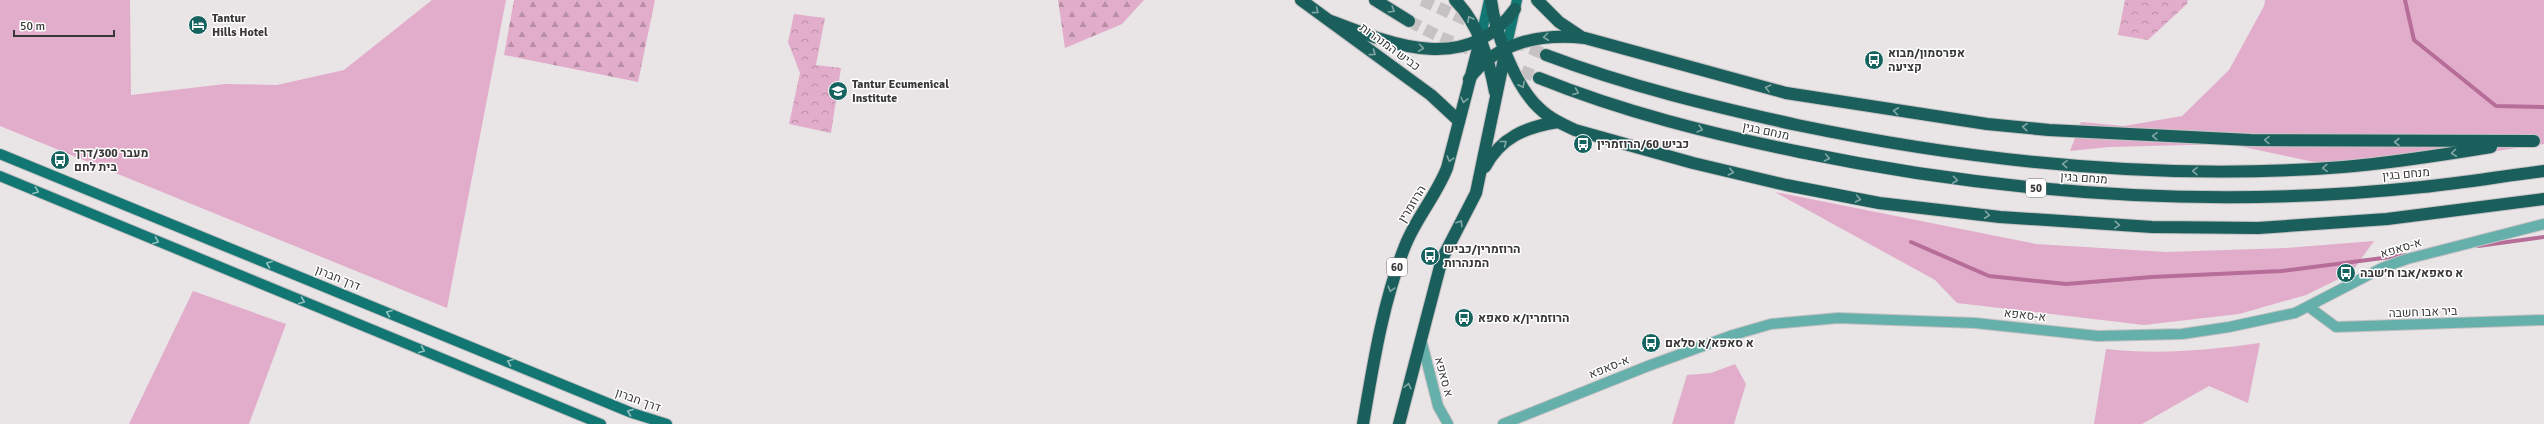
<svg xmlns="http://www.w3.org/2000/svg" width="2544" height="424" viewBox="0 0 2544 424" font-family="Signika,Heebo,sans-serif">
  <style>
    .grass { fill: #e2adca }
    .forest { fill: url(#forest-firs) }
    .park { fill: url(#park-crowns) }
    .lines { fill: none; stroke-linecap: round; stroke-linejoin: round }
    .stream { stroke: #b66d98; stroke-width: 4 }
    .highway-tunnel { stroke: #c6c1c3; stroke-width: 12; stroke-dasharray: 12 6; stroke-linecap: butt }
    .minor-casing { stroke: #c6c1c3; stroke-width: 12 }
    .major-casing { stroke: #c6c1c3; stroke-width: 12 }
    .highway-casing { stroke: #c6c1c3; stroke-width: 14 }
    .minor { stroke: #65b0ab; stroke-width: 10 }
    .major { stroke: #127773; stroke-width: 10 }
    .highway { stroke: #1b5f5c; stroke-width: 12 }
    .oneway { stroke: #82a7a5 }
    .oneway2 { stroke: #94c2c0 }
    .labels { text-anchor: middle; stroke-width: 3; stroke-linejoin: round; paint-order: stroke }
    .shield { fill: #fff; stroke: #747374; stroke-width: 1 }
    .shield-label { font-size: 11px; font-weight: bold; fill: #393738 }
    .poi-label { font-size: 12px; font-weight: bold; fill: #393738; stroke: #fff; text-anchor: start }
    .street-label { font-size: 12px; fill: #393738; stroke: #fff }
  </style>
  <defs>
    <pattern id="forest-firs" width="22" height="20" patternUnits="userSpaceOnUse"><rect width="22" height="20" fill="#e2adca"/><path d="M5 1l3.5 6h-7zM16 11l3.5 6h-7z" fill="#b88ea5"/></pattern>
    <pattern id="park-crowns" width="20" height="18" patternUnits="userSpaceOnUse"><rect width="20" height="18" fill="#e2adca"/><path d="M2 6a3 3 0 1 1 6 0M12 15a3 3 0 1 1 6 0" fill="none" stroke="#b88ea5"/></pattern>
  </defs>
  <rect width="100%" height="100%" fill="#e9e4e6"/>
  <!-- grass -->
  <g class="grass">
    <path d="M0,0H130L131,95L225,84L277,85L344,70L432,0H506L447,308L0,126Z"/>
    <path d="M2265,0H2544V144L2470,155L2346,169L2230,144L2109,147L2070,151L2081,122L2124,126L2182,116L2229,70L2264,6Z"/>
    <path d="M1775,192L2036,244L2166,252L2286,248L2374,241L2351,273L2306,295L2239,314L2144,325L1957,303L1935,280Z"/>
    <path d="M193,291L286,324L249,424H129Z"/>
    <path d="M2260,343L2248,403L2209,386L2142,424H2094L2106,349C2158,355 2208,350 2260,343Z"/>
    <path d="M1735,364L1746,384L1734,424H1672L1687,375L1711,373Z"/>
  </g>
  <!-- forest -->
  <g class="forest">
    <path d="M514,0H655L638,82L504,55Z"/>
    <path d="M1058,0H1144L1122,24L1065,48Z"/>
  </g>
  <!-- park -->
  <g class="park">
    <path d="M2125,0H2188L2187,4L2148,40L2118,35Z"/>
    <path d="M794,14L825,18L816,65L841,68L831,133L789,124L800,73L788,42Z"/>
  </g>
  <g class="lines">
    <!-- stream -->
    <g class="stream">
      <path d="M2405,0L2414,40L2496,106L2544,107"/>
      <path d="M1911,242L1989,276L2066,284L2152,277L2282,271L2406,255"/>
      <path d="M2478,246L2544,237"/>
    </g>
    <!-- highway-tunnel -->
    <g class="highway-tunnel">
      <path d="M1422,0L1477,25"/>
      <path d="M1409,21L1440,37L1486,56"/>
      <path d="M1514,41L1546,55"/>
      <path d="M1505,64L1539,78"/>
    </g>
    <defs>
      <g id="minor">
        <path d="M2309,307L2336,327L2544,320"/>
        <path d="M1421,339L1438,406L1448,424"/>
        <path d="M1503,424L1648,366L1733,335L1771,324L1838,318L1975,323L2098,336L2182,334L2229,327L2295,313L2382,268L2407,259L2544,224"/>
      </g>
      <g id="major">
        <path d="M1480,41L1489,0"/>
        <path d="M1506,49L1517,0"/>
        <path d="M0,154L632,413L667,424"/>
        <path d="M0,176L601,424"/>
      </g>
      <g id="highway">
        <path d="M1301,0L1431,95L1459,121"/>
        <path d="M1375,0L1409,21"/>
        <path d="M1455,0C1479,24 1489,60 1495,92"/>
        <path d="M1491,0C1495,32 1515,86 1539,108C1549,118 1562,124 1575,130L1693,163L1786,185L1879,203L2000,217L2152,227L2258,228L2387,219L2544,199"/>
        <path d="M1537,0L1559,22L1580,36"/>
        <path d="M1331,21C1393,45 1467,75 1515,9"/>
        <path d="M1546,55C1628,86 1711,106 1797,125C1975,162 2161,181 2343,167C2393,163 2442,155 2491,147"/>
        <path d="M1539,78C1623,112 1712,134 1800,152C2004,194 2215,209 2422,187C2463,183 2503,176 2544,171"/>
        <path d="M1469,79C1496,42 1542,33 1585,38L1786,93L1987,124L2049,130L2250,140L2534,141"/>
        <path d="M1485,167C1501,137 1526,127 1558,122"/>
        <path d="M1363,424C1373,365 1383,301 1405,246C1416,218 1436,196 1447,168L1480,41"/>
        <path d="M1399,424L1442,259L1476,193L1506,49"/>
      </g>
    </defs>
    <!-- minor casing -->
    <use href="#minor" class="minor-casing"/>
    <!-- major casing -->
    <use href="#major" class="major-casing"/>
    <!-- highway casing -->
    <use href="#highway" class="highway-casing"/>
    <!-- minor -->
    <use href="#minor" class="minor"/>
    <!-- major -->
    <use href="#major" class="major"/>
    <!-- highway -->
    <use href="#highway" class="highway"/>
  </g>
  <!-- one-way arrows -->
  <defs><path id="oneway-chevron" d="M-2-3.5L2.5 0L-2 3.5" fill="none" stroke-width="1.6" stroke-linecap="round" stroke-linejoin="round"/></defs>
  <g class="oneway">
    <use href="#oneway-chevron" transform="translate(1392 10) rotate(31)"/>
    <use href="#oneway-chevron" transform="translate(1316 11) rotate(36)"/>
    <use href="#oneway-chevron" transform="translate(1470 19) rotate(-119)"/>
    <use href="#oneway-chevron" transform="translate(1546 37) rotate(173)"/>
    <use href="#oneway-chevron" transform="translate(1421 48) rotate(8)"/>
    <use href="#oneway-chevron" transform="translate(1373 53) rotate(36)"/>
    <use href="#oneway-chevron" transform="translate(1522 85) rotate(63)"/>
    <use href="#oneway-chevron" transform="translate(1768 88) rotate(-166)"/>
    <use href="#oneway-chevron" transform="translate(1576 92) rotate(22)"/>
    <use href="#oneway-chevron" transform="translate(1464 100) rotate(104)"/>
    <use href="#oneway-chevron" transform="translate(1896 111) rotate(-172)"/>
    <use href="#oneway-chevron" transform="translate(2025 127) rotate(-175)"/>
    <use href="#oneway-chevron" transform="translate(1700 129) rotate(15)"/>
    <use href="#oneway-chevron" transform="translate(2155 136) rotate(-177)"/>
    <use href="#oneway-chevron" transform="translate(2267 140) rotate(-179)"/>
    <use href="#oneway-chevron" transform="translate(2397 142) rotate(180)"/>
    <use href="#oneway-chevron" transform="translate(1504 143) rotate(-39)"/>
    <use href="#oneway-chevron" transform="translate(2454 153) rotate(172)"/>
    <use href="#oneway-chevron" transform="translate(1827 158) rotate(12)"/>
    <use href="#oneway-chevron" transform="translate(1450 159) rotate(106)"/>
    <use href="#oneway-chevron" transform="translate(2065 164) rotate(-176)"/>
    <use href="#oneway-chevron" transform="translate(2325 168) rotate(178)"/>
    <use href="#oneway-chevron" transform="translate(2195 171) rotate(-179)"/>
    <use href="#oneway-chevron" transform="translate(1731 172) rotate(13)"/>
    <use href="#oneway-chevron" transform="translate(1955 180) rotate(7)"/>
    <use href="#oneway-chevron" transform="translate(1858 199) rotate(11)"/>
    <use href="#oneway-chevron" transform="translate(1987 215) rotate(7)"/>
    <use href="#oneway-chevron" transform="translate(1460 223) rotate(-58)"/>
    <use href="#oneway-chevron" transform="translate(2117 225) rotate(4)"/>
    <use href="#oneway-chevron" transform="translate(1391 289) rotate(105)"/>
    <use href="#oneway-chevron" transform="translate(1408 386) rotate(-77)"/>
  </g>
  <g class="oneway2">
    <use href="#oneway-chevron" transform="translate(36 191) rotate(22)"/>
    <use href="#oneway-chevron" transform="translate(156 241) rotate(22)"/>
    <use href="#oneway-chevron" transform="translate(269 264) rotate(-158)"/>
    <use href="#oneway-chevron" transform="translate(302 301) rotate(22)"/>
    <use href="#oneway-chevron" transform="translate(389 313) rotate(-158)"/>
    <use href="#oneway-chevron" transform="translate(422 350) rotate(22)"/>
    <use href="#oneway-chevron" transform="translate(510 362) rotate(-158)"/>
    <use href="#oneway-chevron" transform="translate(630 412) rotate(-159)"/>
  </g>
  <!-- icons -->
  <defs>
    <symbol id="hotel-disc" viewBox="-11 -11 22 22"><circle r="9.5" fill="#14635f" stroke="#fff"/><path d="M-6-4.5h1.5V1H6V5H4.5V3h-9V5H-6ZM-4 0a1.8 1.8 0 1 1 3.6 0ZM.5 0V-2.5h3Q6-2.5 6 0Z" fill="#fff"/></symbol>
    <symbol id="bus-disc" viewBox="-11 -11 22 22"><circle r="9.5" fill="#14635f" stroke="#fff"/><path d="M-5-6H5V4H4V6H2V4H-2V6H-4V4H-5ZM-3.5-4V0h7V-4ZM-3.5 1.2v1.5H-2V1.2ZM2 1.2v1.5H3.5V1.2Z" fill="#fff"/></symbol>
    <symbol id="university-disc" viewBox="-11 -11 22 22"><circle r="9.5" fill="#14635f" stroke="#fff"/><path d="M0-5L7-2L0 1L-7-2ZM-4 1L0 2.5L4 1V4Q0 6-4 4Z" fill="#fff"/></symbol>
  </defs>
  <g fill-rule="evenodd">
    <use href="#hotel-disc" x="187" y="14" width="22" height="22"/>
    <use href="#bus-disc" x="1863" y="49" width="22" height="22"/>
    <use href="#university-disc" x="827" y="80" width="22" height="22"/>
    <use href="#bus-disc" x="1572" y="133" width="22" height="22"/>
    <use href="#bus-disc" x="49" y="149" width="22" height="22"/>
    <use href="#bus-disc" x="1419" y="245" width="22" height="22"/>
    <use href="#bus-disc" x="2335" y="262" width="22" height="22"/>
    <use href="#bus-disc" x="1453" y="307" width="22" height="22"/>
    <use href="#bus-disc" x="1640" y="332" width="22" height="22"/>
  </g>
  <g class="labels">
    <!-- shield labels -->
    <g class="shield">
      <rect x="2026" y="179" width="20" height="18" rx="3"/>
      <rect x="1387" y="258" width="20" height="18" rx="3"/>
    </g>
    <g class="shield-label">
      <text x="2036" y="192">50</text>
      <text x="1397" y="271">60</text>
    </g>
    <!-- poi labels -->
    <g class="poi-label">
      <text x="212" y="22">Tantur<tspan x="212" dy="14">Hills Hotel</tspan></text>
      <text x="1888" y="57">אפרסמון/מבוא<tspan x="1888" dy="14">קציעה</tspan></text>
      <text x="852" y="88">Tantur Ecumenical<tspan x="852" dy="14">Institute</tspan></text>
      <text x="1597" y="148">כביש 60/הרוזמרין</text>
      <text x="74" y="157">מעבר 300/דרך<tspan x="74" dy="14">בית לחם</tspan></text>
      <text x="1444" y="253">הרוזמרין/כביש<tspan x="1444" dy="14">המנהרות</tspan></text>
      <text x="2360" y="277">א סאפא/אבו ח׳שבה</text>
      <text x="1478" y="322">הרוזמרין/א סאפא</text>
      <text x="1665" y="347">א סאפא/א סלאם</text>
    </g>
    <!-- street labels -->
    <g class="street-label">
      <text transform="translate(1390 47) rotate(36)" y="4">כביש המנהרות</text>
      <text transform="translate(1766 131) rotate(12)" y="4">מנחם בגין</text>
      <text transform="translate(2406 174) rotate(-5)" y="4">מנחם בגין</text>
      <text transform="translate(2084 178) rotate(4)" y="4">מנחם בגין</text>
      <text transform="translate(1412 204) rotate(-58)" y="4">הרוזמרין</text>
      <text transform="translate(2401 248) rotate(-17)" y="4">א-סאפא</text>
      <text transform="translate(338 278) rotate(22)" y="4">דרך חברון</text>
      <text transform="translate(2423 312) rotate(-2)" y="4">ביר אבו חשבה</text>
      <text transform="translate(2025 315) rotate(6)" y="4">א-סאפא</text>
      <text transform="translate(1609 367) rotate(-22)" y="4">א-סאפא</text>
      <text transform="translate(1444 377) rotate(75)" y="4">א סאפא</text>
      <text transform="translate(638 400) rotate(20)" y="4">דרך חברון</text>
    </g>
  </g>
  <!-- scale -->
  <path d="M14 30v6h100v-6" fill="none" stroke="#393738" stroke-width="2"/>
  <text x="20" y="30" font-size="12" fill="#393738" stroke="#ffffff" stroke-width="3" paint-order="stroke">50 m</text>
</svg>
